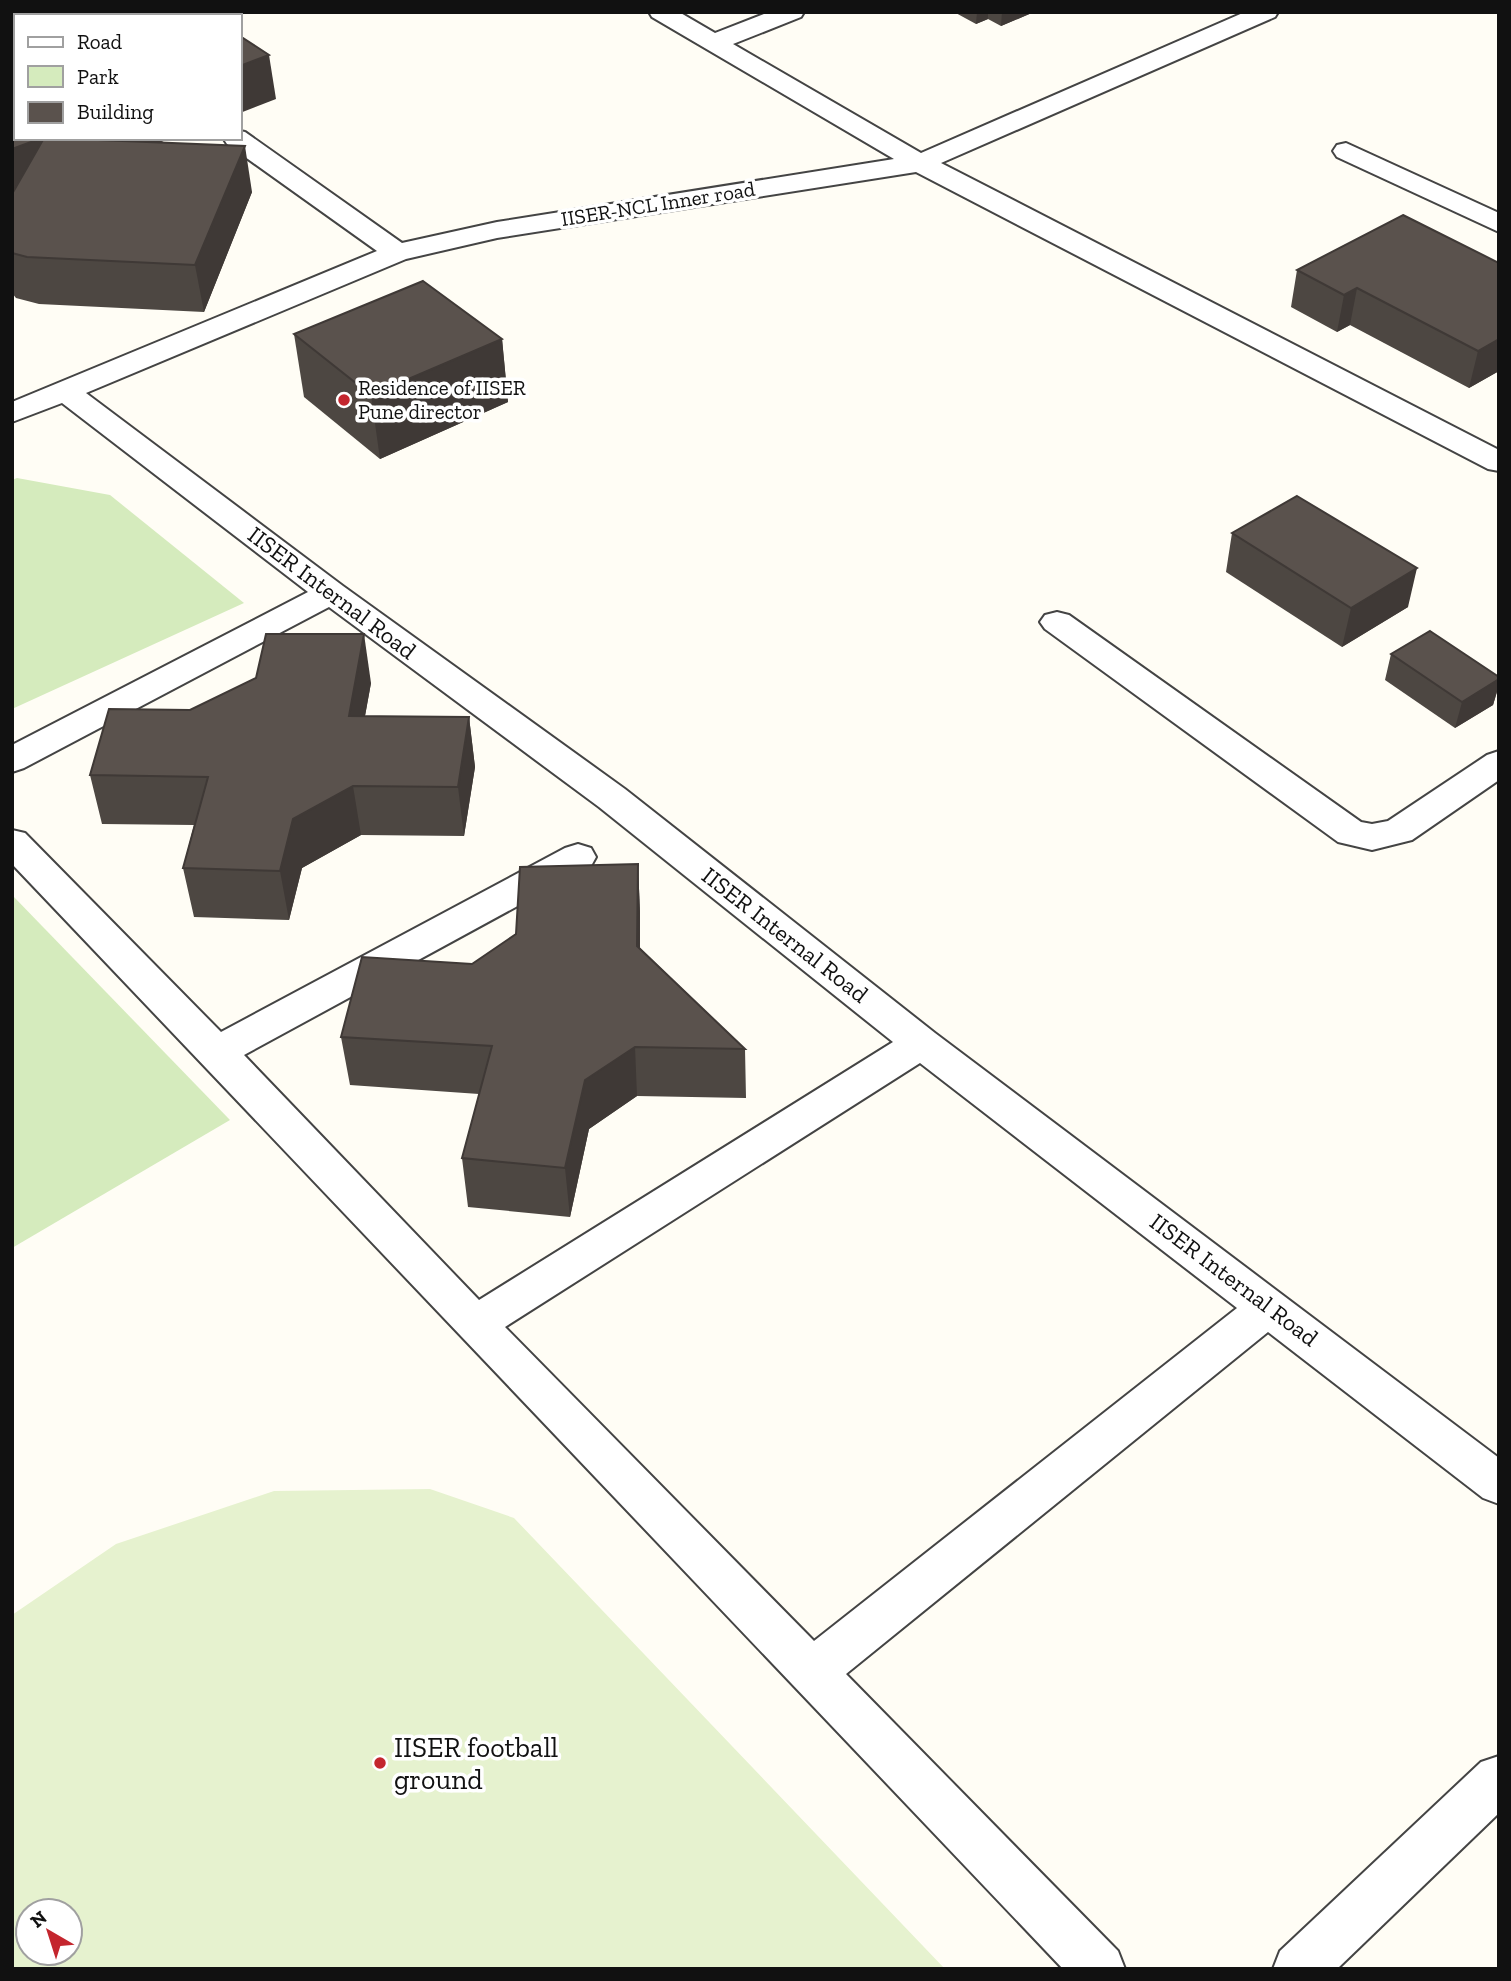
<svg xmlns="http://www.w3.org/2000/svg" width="1511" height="1981" viewBox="0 0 1511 1981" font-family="'Zilla Slab',serif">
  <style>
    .green { fill: #d5ebbd }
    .pitch { fill: #e6f2cf; fill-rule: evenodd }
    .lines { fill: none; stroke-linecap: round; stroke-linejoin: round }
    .minor-casing { stroke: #444; stroke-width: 4 }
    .minor { fill: #fff; fill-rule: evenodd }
    .wall { fill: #4d4742 }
    .shaded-wall { fill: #3f3936 }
    .building { fill: #5a524d; stroke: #3f3936; stroke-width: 2 }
    .poi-dot { fill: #c4262e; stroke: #fff; stroke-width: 2.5 }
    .labels { text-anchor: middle; stroke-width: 7; stroke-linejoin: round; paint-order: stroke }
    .far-street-label { font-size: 21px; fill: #111; stroke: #fff }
    .far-poi-label { font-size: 21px; fill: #111; stroke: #fff; text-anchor: start }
    .street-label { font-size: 24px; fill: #111; stroke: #fff }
    .near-poi-label { font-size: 28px; fill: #111; stroke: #fff; text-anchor: start }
  </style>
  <rect width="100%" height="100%" fill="#fffdf5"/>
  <!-- green -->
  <g class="green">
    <path d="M17,478L110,495L244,603L12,709V480Z"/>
    <path d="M12,895L230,1120L12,1248Z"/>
  </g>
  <!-- pitch -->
  <path class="pitch" d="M430,1489L514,1518L945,1969H12V1615L116,1544L274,1491ZM28,1911H70V1953H28Z"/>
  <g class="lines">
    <defs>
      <g id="minor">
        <path d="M48,12H75L77,16H50Z"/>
        <path d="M649,12H679L715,33L769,12H804L801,17L733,44L921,153L1245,12H1278L1275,17L941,163L1499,450V471L1488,469L916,172L497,238L406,259L86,393L343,586L625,789L935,1033L1499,1458V1504L1483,1498L1268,1332L846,1674L1118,1951L1125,1969H1063L12,864V830L25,833L221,1032L565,848L578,844L591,848L596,857L591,866L244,1055L479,1300L893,1042L599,807L329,607L24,768L12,772V745L308,592L62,403L12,422V402L377,251L227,144L223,138H240V131L245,132L402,243L497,222L894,159L652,17ZM920,1063L1237,1308L814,1641L505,1327Z"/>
        <path d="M1346,143L1499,213V232L1337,157L1333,151L1337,145Z"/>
        <path d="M1057,612L1069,615L1361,822L1372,824L1388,821L1487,755L1499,751V780L1412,840L1372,850L1338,842L1045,629L1040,622L1045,615Z"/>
        <path d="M1499,1756V1813L1337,1969H1273L1280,1951L1481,1762Z"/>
      </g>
    </defs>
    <!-- minor casing -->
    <use href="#minor" class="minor-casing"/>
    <!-- minor -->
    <use href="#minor" class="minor"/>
  </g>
  <!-- wall -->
  <g class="wall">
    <path d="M954,12H1034L1001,26L988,19L976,24Z"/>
    <path d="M12,65L16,138H171L159,143L252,192L204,312L39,304L16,298L12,293Z"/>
    <path d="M1499,263V371L1469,388L1350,325L1337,332L1291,307L1297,270Z"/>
    <path d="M294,334L502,339L508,402L380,459L304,397Z"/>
    <path d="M1232,533L1408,607L1342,647L1226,572Z"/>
    <path d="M1391,654L1499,677V685L1493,705L1455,728L1385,680Z"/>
    <path d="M256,678L371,683L365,716L469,717L475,767L464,836L361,835L302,868L289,920L194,917L183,868L194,825L102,824L90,775L190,710Z"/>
    <path d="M638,864L640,913V948L745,1049L746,1098L637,1096L589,1129L570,1217L468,1207L462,1158L479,1094L350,1085L341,1037L472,964Z"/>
  </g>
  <!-- shaded-wall -->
  <g class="shaded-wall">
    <path d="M12,12L16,24V50L12,56Z"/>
    <path d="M977,12H988V19L976,24Z"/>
    <path d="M1002,12H1034L1001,26Z"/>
    <path d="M269,55L276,99L240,113V66Z"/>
    <path d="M42,138H171L12,198V149Z"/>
    <path d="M245,146L252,192L204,312L195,265Z"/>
    <path d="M1357,288L1350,325L1337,332L1344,295Z"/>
    <path d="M502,339L508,402L380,459L371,395Z"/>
    <path d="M1499,339V371L1469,388L1478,351Z"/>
    <path d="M1417,568L1408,607L1342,647L1351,608Z"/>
    <path d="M364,634L371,683L356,765L349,716Z"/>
    <path d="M1499,679V685L1493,705L1455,728L1462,702Z"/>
    <path d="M469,717L475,767L464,836L458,787Z"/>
    <path d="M353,786L361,835L302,868L289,920L280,871L293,819Z"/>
    <path d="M638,864L640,913V995L637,946Z"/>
    <path d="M635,1047L637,1096L589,1129L570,1217L565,1168L585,1080Z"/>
  </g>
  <!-- building -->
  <g class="building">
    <path d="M240,36L269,55L240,66Z"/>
    <path d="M16,64V138H42L12,149V65Z"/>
    <path d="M44,138H49L245,146L195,265L27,257L12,253V194Z"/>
    <path d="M1403,215L1499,263V339L1478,351L1357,288L1344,295L1297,270Z"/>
    <path d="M423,281L502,339L371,395L294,334Z"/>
    <path d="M1297,496L1417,568L1351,608L1232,533Z"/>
    <path d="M1430,631L1499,677V679L1462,702L1391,654Z"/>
    <path d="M266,634H364L349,716L469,717L458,787L353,786L293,819L280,871L183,868L208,777L90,775L109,709L190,710L256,678Z"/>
    <path d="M638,864L637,946L745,1049L635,1047L585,1080L565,1168L462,1158L492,1046L341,1037L362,957L472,964L516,934L520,867Z"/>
  </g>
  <!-- markers -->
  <g class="poi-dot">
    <circle cx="344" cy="400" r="7"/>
    <circle cx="380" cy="1763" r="7"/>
  </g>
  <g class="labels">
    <!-- far-street labels -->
    <g class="far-street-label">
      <text transform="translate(658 204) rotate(-9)" y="7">IISER-NCL Inner road</text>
    </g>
    <!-- far-poi labels -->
    <g class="far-poi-label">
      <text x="358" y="395">Residence of IISER<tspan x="358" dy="24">Pune director</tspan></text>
    </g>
    <!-- street labels -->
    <g class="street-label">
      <text transform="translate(332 593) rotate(37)" y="8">IISER Internal Road</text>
      <text transform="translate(785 935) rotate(38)" y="8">IISER Internal Road</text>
      <text transform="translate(1234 1280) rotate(37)" y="8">IISER Internal Road</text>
    </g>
    <!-- near-poi labels -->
    <g class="near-poi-label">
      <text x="394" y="1757">IISER football<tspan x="394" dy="32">ground</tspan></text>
    </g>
  </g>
  <!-- border -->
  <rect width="1511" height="1981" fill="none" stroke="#111111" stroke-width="28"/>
  <!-- legend -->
  <rect x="14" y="14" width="228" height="126" fill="#ffffff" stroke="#a0a0a0" stroke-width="2"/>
  <rect x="28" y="37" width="35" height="10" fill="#ffffff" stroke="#a0a0a0" stroke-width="2"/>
  <text x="77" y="49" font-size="21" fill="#111111">Road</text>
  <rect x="28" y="66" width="35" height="21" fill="#d5ebbd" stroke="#a0a0a0" stroke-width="2"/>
  <text x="77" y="84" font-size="21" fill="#111111">Park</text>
  <rect x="28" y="102" width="35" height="21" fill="#5a524d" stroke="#a0a0a0" stroke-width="2"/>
  <text x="77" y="119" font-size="21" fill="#111111">Building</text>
  <!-- north arrow -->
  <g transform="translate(49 1932) rotate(321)"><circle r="33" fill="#ffffff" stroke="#a0a0a0" stroke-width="2"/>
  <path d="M0-5L12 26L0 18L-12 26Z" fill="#c4262e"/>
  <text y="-10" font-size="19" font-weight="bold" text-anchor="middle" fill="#111111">N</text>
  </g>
</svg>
